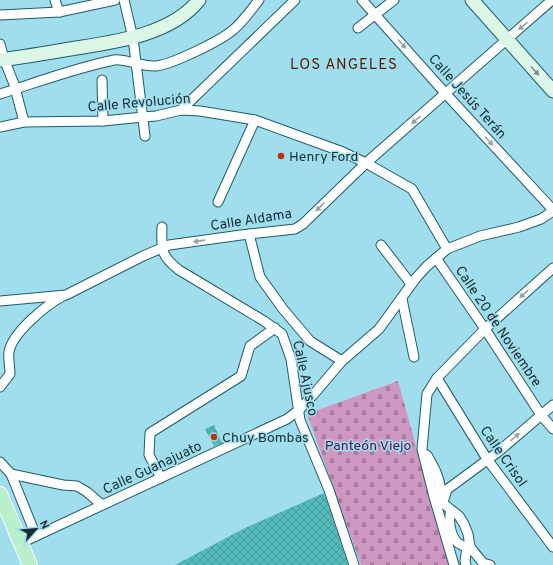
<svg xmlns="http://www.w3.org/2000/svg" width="553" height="565" viewBox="0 0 553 565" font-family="Overpass,sans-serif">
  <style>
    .cemetery { fill: url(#cemetery-stones) }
    .building { fill: url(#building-cross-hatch) }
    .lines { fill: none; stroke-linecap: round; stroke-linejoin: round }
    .street-casing { stroke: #1c5c69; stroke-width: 11 }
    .secondary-casing { stroke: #1c5c69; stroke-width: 15 }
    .primary-casing { stroke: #fff; stroke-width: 16 }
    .street { stroke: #fff; stroke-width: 9 }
    .secondary { stroke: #dcf7e6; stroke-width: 13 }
    .primary { stroke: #baefcc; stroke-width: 14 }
    .oneway { fill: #95a1a4 }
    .oneway2 { fill: #78928d }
    .poi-dot { fill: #bd3310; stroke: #a0deed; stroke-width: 1.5 }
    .labels { text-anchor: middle; stroke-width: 3; stroke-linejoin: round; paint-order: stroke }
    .street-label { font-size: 14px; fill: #142e34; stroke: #a0deed }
    .poi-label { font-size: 14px; fill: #142e34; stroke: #a0deed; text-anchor: start }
    .park-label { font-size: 14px; fill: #57104d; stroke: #a0deed }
    .neighbourhood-label { font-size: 15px; letter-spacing: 1px; fill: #5b190a; stroke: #a0deed }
  </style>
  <defs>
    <pattern id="cemetery-stones" width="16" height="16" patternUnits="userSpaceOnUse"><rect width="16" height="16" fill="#cd97c1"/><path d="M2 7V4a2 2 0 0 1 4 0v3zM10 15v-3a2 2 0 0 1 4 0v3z" fill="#a57c9e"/></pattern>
    <pattern id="building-cross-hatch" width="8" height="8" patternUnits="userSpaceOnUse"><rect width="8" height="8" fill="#55bcbb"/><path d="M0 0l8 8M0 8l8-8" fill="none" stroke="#459999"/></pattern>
  </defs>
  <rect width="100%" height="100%" fill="#a0deed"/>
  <!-- cemetery -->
  <path class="cemetery" d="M398,381L449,565H361L307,414Z"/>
  <!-- building -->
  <g class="building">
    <path d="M214,425L222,443L214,446L205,429Z"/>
    <path d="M324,493L348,565H175L245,528Z"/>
  </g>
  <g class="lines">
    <defs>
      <g id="street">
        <path d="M55,0L59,12"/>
        <path d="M124,0L133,38L145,136"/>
        <path d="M362,0L446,94L553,210"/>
        <path d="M0,15L59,12L115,0"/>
        <path d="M358,28L394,0"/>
        <path d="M0,44L4,59L14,84L24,122"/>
        <path d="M102,80L103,121"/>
        <path d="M0,94C38,82 75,68 114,60C123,58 143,67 156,66C173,64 220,41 233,30C243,22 251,10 259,0"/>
        <path d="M181,110L295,0"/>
        <path d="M0,127L24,122L103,121L143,117L156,116L181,110L200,111L255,120L343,152L366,163L412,189L447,249"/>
        <path d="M218,202L255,120"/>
        <path d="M162,227C161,250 161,256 179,270L264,321L282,334L291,359L300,420L329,490L354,565"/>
        <path d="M249,234L260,277L283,309L310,341L342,361"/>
        <path d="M381,245L411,284"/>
        <path d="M436,258L485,329L541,415L553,429"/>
        <path d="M402,299L414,357"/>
        <path d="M0,301L66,295L143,256L169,245L241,235L295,229L303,224L366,163L552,0"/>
        <path d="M437,378L487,459L553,547"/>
        <path d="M0,387L10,374C10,367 8,359 9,352C12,333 46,305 63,296"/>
        <path d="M427,455C434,467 439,476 441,490"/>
        <path d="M0,462L11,474L63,485L77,486L87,492L102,505"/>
        <path d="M11,474L36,536"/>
        <path d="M161,478L149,455L150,433L241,376L250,346L275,328"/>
        <path d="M445,491L498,452L553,405"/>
        <path d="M442,500L444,499L446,493L445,491L441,490L437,494V497L442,500L445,505L459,516L464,524L468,534L470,547L483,563L490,565"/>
        <path d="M451,510C448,520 450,536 458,543C461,545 464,546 467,548L470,547"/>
        <path d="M21,543L287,419L299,410L313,395L342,361L379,329L416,278L427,266L447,249L480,236L519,227L541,219L553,211"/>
        <path d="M454,565L434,497L422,449L427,394L437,378L485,329L553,268"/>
        <path d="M466,565L465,561L467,548"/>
      </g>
      <g id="secondary">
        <path d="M472,0L553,91"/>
        <path d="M0,60C23,57 47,53 70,49C113,42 170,36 199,0"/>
      </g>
      <path id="primary" d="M0,494L30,565"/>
    </defs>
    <!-- street casing -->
    <use href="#street" class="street-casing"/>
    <!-- secondary casing -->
    <use href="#secondary" class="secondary-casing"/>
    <!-- primary casing -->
    <use href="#primary" class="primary-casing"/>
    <!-- street -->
    <use href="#street" class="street"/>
    <!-- secondary -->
    <use href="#secondary" class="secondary"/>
    <!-- primary -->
    <use href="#primary" class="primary"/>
  </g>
  <!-- one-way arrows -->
  <defs><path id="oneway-solid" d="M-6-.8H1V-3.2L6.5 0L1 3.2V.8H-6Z"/></defs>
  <g class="oneway">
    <use href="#oneway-solid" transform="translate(523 26) rotate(139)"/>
    <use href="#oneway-solid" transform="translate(402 44) rotate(48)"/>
    <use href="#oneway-solid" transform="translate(416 120) rotate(139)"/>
    <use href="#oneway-solid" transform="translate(489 141) rotate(47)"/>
    <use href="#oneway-solid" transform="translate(320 207) rotate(136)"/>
    <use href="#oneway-solid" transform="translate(199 241) rotate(172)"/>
    <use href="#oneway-solid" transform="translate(524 294) rotate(138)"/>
    <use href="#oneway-solid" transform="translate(515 437) rotate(-40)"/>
  </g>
  <use class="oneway2" href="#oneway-solid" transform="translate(535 71) rotate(48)"/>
  <!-- markers -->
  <g class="poi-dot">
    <circle cx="281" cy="156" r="4"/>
    <circle cx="214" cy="437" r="4"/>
  </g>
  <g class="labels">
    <!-- street labels -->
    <g class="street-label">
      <text transform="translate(468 96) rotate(48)" y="5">Calle Jesús Terán</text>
      <text transform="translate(139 102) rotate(-5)" y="5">Calle Revolución</text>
      <text transform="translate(251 219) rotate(-9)" y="5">Calle Aldama</text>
      <text transform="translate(499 326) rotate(56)" y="5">Calle 20 de Noviembre</text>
      <text transform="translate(306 378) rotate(78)" y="5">Calle Ajusco</text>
      <text transform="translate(504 456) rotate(55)" y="5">Calle Crisol</text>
      <text transform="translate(152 467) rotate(-25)" y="5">Calle Guanajuato</text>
    </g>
    <!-- poi labels -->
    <g class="poi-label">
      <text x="289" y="161">Henry Ford</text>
      <text x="222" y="442">Chuy Bombas</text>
    </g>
    <!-- park labels -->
    <g class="park-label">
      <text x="368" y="450">Panteón Viejo</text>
    </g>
    <!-- neighbourhood labels -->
    <g class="neighbourhood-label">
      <text x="344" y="69">LOS ANGELES</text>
    </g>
  </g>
  <!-- north arrow -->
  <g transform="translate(36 529) rotate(63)" stroke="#a0deed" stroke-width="3" paint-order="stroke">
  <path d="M0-3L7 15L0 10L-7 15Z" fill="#142e34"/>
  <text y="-6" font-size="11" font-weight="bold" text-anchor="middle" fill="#142e34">N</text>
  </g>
</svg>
